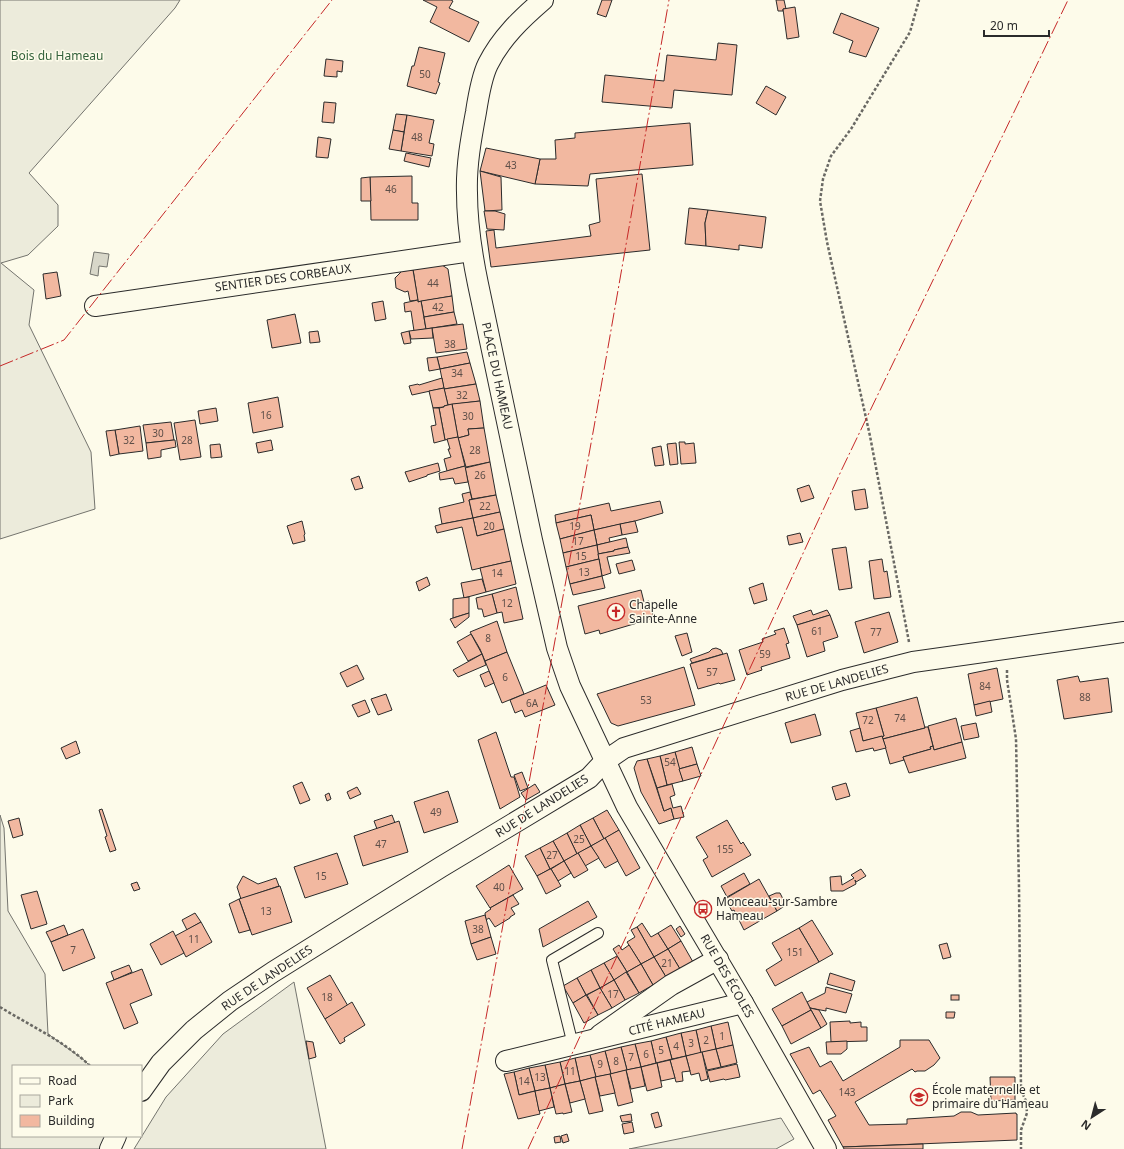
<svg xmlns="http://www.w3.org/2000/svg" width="1124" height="1149" viewBox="0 0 1124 1149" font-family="'Noto Sans',sans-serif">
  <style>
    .green { fill: #ecebdb; stroke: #74746e }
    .water { fill: #d8d7c9; stroke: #74746e }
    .building { fill: #f2b8a0; stroke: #2b2b2b }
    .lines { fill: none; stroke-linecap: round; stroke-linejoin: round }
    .service-casing { stroke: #2b2b2b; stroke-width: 12 }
    .minor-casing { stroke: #2b2b2b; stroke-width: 22 }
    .path { stroke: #6a6964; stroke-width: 2.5; stroke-dasharray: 3 2; stroke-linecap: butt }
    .service { stroke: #fdfbea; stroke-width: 10 }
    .minor { stroke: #fdfbea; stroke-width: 20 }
    .power { stroke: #c62828; stroke-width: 1; stroke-dasharray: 14 3 2 3; stroke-linecap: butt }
    .labels { text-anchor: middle; stroke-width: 3; stroke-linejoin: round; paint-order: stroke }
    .number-label { font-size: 10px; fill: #5d4e48 }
    .park-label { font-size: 12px; fill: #34623c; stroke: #fdfbea }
    .street-label { font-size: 12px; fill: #2b2b2b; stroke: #fdfbea }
    .poi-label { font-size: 12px; fill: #2b2b2b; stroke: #fdfbea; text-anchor: start }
  </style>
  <rect width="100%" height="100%" fill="#fdfbea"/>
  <!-- green -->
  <g class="green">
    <path d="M0,0H180L175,8L29,173L58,205V226L28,255L1,263L34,290L29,325L91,452L95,509L0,539Z"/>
    <path d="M0,815L4,828L8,911L45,974L48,1034L84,1060L90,1066H13V1136H116L110,1149H0Z"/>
    <path d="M294,982L326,1149H134L166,1097L223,1034Z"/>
    <path d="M781,1118L794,1139L776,1149H629Z"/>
  </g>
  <!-- water -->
  <path class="water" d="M94,252L109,254L107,267L99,266L98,276L90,274Z"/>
  <!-- building -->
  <g class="building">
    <path d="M423,0H451L453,1L449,8L479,22L469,42L430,22L437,7Z"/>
    <path d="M602,0H612L606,17L597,14Z"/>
    <path d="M776,0H784L786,9H783V11H778Z"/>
    <path d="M795,7L799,37L787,39L783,9Z"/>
    <path d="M841,13L879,28L866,57L849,52L853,41L833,33Z"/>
    <path d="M718,43L737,45L732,95L674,90L672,108L602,102L605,75L664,81L667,55L716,60Z"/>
    <path d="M419,47L445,53L438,82L440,83L436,94L407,86L412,66H414Z"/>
    <path d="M326,59L343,61L342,72L337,71V77L324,76Z"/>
    <path d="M766,86L786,97L776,115L756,103Z"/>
    <path d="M324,102L336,103L334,123L322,122Z"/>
    <path d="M396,114L407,115L404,132L393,130Z"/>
    <path d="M407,115L434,120L429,143L434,144L432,156L401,151Z"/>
    <path d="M690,123L693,165L590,174L588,186L535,184L540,159H556L555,140L575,138V133Z"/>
    <path d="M393,130L404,132L401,151L389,149Z"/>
    <path d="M318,137L331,139L328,158L316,157Z"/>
    <path d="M486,148L540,159L535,184L480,171Z"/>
    <path d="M406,153L431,158L429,167L404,161Z"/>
    <path d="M480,171L501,177L502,210L485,211Z"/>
    <path d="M642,174L650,250L491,267L486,231L494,230L496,248L591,236L589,225L600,222L596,179Z"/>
    <path d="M412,176V203H418V220H371L370,177Z"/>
    <path d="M370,177L371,201H361V178Z"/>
    <path d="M689,208L708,210L705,223L706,246L685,244Z"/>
    <path d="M708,210L766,217L762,248L739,245V250L706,246L705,223Z"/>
    <path d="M484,211H495L505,214L504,230L487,229Z"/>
    <path d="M442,265L448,269L452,296L418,302L413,269Z"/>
    <path d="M413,270L418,300L410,301L408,291L405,292L396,288L395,278L402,271Z"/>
    <path d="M57,272L61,296L46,299L43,274Z"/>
    <path d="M452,296L454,312L424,317L421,301Z"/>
    <path d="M418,300V302L421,301L426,329L414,331L411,311L405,312L404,303Z"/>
    <path d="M383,301L386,319L375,321L372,303Z"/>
    <path d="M454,312L457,324L426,329L424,317Z"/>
    <path d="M295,314L301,343L272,348L267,320Z"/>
    <path d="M463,324L467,349L436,353L432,328Z"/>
    <path d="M432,328L433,338L411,339L409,331Z"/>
    <path d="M318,331L320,342L310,343L309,332Z"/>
    <path d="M409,331L411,343L404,344L401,333Z"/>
    <path d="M467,352L470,363L440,369L437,357Z"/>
    <path d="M437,357L440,369L429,371L427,358Z"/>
    <path d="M470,363L476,384L444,389L440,369Z"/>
    <path d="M442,378L444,388L412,395L409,386L418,384L419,385Z"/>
    <path d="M476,384L480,401L448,405L444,389Z"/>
    <path d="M444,388L448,405L444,406V407L433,408L429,391Z"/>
    <path d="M278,397L283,427L253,433L248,403Z"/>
    <path d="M480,401L484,428L468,429L469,435L458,438L452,404Z"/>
    <path d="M452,404L458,437L445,440L439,408L444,407V406Z"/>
    <path d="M216,408L218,421L200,424L198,411Z"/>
    <path d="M433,408H439L445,440L434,443L431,426L436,425Z"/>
    <path d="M195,420L201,457L180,460L174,423Z"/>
    <path d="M171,422L174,440L146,443L143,425Z"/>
    <path d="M140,426L143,451L119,454L115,430Z"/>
    <path d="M484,428L490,462L466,467L458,438L469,435L468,429Z"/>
    <path d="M115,430L119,454L110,456L106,431Z"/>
    <path d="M458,437L465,466L447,471L444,459L451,457L448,449H450L447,439Z"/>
    <path d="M174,440H175L176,447L161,450V457L148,459L146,443Z"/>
    <path d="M271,440L273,450L258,453L256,443Z"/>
    <path d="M679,442H685V444L694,443L696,463L681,464Z"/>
    <path d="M676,443L678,464L670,465L667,444Z"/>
    <path d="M220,444L222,457L211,458L210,445Z"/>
    <path d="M661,446L664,465L655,466L652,448Z"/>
    <path d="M490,462L496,495L472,499L465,468Z"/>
    <path d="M438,463L440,471L427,475V476L409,482L405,472Z"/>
    <path d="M465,466L468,482L455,484L453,478L440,480L439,473Z"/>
    <path d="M359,476L363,488L355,490L351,479Z"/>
    <path d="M809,485L814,498L801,502L797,489Z"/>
    <path d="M865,489L868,508L855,510L852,491Z"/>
    <path d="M470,492L472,499L469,500L473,518L442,524L439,508L464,502L462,494Z"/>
    <path d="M496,495L500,512L473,518L469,500Z"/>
    <path d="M660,501L663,513L635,521L594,530L591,515L556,523L555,515L609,503L611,511Z"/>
    <path d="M500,512L504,529L477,536L473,518Z"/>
    <path d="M591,515L594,530L560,539L556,523Z"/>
    <path d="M473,518L477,536L504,529L511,561L472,570L462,527L437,533L435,526L442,524Z"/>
    <path d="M302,521L305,534L304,535L305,541L293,544L287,526Z"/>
    <path d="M635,521L638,532L622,535L620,524Z"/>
    <path d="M620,524L622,535L609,538L610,542L597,545L594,530Z"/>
    <path d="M594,530L597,545L563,553L560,539Z"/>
    <path d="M800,533L803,542L789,545L787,536Z"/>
    <path d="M626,538L628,547L614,550V551L598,554L597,545Z"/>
    <path d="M597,545L599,559L566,567L563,553Z"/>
    <path d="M628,547L630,553L607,557L611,573L602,576L598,554L614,551V550Z"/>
    <path d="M846,547L852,588L839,590L832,549Z"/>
    <path d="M599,559L602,576L570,584L566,567Z"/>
    <path d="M882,559L884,572L887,571L891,597L874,599L869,561Z"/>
    <path d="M632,560L635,570L619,574L616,564Z"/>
    <path d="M511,561L516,584L486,592L480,568Z"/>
    <path d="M602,576L605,588L573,595L570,584Z"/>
    <path d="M427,577L430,585L419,591L416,582Z"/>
    <path d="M482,579L486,592L464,598L461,583Z"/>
    <path d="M763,583L767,600L754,604L749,588Z"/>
    <path d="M516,587L523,619L504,623L502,612L497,613L492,594Z"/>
    <path d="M641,590L644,602L649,601L654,618L600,634L599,630L585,634L578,606Z"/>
    <path d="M492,594L497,613L484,617L482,609H478L476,598Z"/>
    <path d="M469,597V613L453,618V599Z"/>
    <path d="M811,610L813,615L827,610L830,615L797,625L793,616Z"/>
    <path d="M889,612L898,642L864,653L855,622Z"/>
    <path d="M469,613V617L455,628L450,619Z"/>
    <path d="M830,615L838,637L823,642L825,651L807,657L797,625Z"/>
    <path d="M497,621L507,652L485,661L480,649L470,632Z"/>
    <path d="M784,628L789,643L786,644L790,658L761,667L762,670L747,675L739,650L763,642L762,639L776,634L774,631Z"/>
    <path d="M687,633L692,652L682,656L675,636Z"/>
    <path d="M471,634L482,654L468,661L457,642Z"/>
    <path d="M716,648L721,650L723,654L692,663L690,659L709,652L712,649Z"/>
    <path d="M507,652L524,694L502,703L485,661Z"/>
    <path d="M727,653L735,680L720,684L719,683L698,689L690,664Z"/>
    <path d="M482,654L486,665L458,677L453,670Z"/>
    <path d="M357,665L364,679L347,687L340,673Z"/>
    <path d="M684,667L695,705L618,726L611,723L597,694Z"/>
    <path d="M997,668L1003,699L974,705L968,674Z"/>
    <path d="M489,671L494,683L485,687L480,675Z"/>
    <path d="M1078,676L1080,682L1108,678L1112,712L1064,719L1057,680Z"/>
    <path d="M546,685L555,705L525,717L522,710L515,713L510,700Z"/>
    <path d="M386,694L392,710L378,715L371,699Z"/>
    <path d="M917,697L925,728L883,739L882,736H884L876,708Z"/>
    <path d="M365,700L370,712L358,717L352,705Z"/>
    <path d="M990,701L992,712L976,716L974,705Z"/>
    <path d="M876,708L884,736L863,741L856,713Z"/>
    <path d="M815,714L821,735L791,743L785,723Z"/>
    <path d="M956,718L962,742L934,750L928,726Z"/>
    <path d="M976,723L979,737L964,740L961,726Z"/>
    <path d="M925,727H928L933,746L930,747L931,749L903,757L904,760L890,764L883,739L925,728Z"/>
    <path d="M860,728L863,741L882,736L886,748L874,751L873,748L856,752L850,731Z"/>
    <path d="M496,732L511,777H514L520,797L500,809L478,740Z"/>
    <path d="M76,741L80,753L66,759L61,748Z"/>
    <path d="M962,742L966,758L909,773L903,757L931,749L930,747L933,746L934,750Z"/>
    <path d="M692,747L697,764L679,769L675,752Z"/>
    <path d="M675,752L683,781L667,785L660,756Z"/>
    <path d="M660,756L667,785L657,788L647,759Z"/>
    <path d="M647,759L664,811L671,808L674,819L659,824L641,792L634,768L637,761Z"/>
    <path d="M697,764L701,776L683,781L679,769Z"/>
    <path d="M522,772L528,788L520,791L514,775Z"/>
    <path d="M302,782L310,800L300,804L293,786Z"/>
    <path d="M846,783L850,796L836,800L832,787Z"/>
    <path d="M535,784L540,792L526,800L521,793Z"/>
    <path d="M672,784L675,795L670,797L673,808L681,806L684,817L674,819L671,808L664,811L657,788Z"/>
    <path d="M357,787L361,794L350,799L347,792Z"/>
    <path d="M448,791L458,822L424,833L414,802Z"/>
    <path d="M329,793L331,799L327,801L325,795Z"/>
    <path d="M102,809L116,850L110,852L105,837L107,836L99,810Z"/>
    <path d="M607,810L619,830L604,839L593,818Z"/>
    <path d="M392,815L395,823L377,829L374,821Z"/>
    <path d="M19,818L23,835L13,838L8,821Z"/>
    <path d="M593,818L604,839L591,846L580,825Z"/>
    <path d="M727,820L741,844L743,842L751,855L712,877L703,860L708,857L696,837Z"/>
    <path d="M399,821L408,852L363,866L354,836Z"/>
    <path d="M580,825L591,846L577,854L567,833Z"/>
    <path d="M619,830L640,868L626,876L605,838Z"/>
    <path d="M567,833L577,854L564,861L553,841Z"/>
    <path d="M605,838L618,861L605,868L591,846Z"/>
    <path d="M553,841L564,861L550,869L540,848Z"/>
    <path d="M591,846L599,858L585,866L578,853Z"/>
    <path d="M540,848L550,869L537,876L525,856Z"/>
    <path d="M337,853L348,884L305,898L294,867Z"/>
    <path d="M578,853L588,870L574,878L564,861Z"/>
    <path d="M564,861L571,873L558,881L551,869Z"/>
    <path d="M509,865L523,889L490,908L476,886Z"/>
    <path d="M550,869H551L561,886L546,894L537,876Z"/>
    <path d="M861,869L866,876L856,882L855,880L856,884L843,891H831L830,877L841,876L842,885L854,878L851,875Z"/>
    <path d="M744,873L750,884L727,897L721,886Z"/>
    <path d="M243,876L258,884L276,878L279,886L241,899L237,887Z"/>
    <path d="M759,879L777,911L744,930L734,910L732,911L725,899Z"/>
    <path d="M137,882L140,889L134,891L131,884Z"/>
    <path d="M280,886L292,922L252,935L239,899Z"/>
    <path d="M37,891L47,924L31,929L21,895Z"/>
    <path d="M776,893H780L786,905L777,911L769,896Z"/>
    <path d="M513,895L519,904L511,908L515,914L510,917V918L495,927L489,918L486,920L485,913L491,909L490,908Z"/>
    <path d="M239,899L250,930L239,933L229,904Z"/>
    <path d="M588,901L597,917L543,947L539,929Z"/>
    <path d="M195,913L201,922L187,930L182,920Z"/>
    <path d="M485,915L491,937L471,944L465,921Z"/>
    <path d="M812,920L833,954L819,962L799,928Z"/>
    <path d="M201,922L212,942L186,957L175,936Z"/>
    <path d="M642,923L651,937L658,933L668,949L654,957L637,927Z"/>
    <path d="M64,925L68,935L51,942L46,932Z"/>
    <path d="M671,925L681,941L668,949L658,933Z"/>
    <path d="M680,926L685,934L681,937L676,929Z"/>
    <path d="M637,927L654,957L641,964L627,942L635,937L631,930Z"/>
    <path d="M799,928L819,962L775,986L766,970L782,960L772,943Z"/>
    <path d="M83,929L95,958L63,971L51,942Z"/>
    <path d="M173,931L184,953L161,965L150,944Z"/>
    <path d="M491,937L496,954L477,960L471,944Z"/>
    <path d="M681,941L693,962L680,969L668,949Z"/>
    <path d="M947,943L951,957L943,959L939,945Z"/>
    <path d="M619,945L622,950L629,945L641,964L627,972L613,949Z"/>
    <path d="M668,949L680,969L666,977L654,957Z"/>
    <path d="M617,956L627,972L614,980L604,963Z"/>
    <path d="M654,957L666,977L653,985L641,964Z"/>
    <path d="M604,963L614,980L600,988L591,970Z"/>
    <path d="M641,964L653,985L639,993L627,972Z"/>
    <path d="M129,965L132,972L114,980L111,972Z"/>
    <path d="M142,969L152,995L130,1004L138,1023L124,1029L106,983Z"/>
    <path d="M591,970L600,988L586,995L577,978Z"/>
    <path d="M626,972L639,993L625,1000L614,980Z"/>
    <path d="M830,973L855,981L852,991L827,984Z"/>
    <path d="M330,975L348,1006L325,1019L307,988Z"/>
    <path d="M577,978L586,995L573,1003L563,986Z"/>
    <path d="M614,980L625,1000L612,1008L600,988Z"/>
    <path d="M826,987L852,994L846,1013L826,1008V1011L810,1008L807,1002L825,993Z"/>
    <path d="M600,988L612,1008L598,1015L587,995Z"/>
    <path d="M802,992L811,1010L782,1026L772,1009Z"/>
    <path d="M586,995L598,1015L584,1023L573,1003Z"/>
    <rect x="951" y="995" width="8" height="5"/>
    <path d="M352,1002L365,1025L344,1038L345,1041L340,1044L325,1019Z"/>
    <path d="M810,1008L819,1010L827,1024L821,1028Z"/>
    <path d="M811,1010L821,1028L791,1044L782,1026Z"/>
    <path d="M946,1012H955L954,1018H946Z"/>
    <path d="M850,1021V1023L861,1022V1027H867V1041L831,1042L830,1022Z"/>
    <path d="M728,1022L733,1045L716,1049L711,1026Z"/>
    <path d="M711,1026L716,1049L701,1053L696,1030Z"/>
    <path d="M696,1030L701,1053L686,1056L681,1033Z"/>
    <path d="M681,1033L686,1056L672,1059L666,1037Z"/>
    <path d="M666,1037L672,1059L656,1063L651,1041Z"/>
    <path d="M900,1040H929L940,1058L934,1065L925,1071H917L915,1072L912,1069L855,1102L869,1125L907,1124V1119L954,1116L961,1112H971L978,1115L1016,1113V1114H1017V1140L843,1147L828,1120L836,1116L820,1090L813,1094L790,1054L809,1047L820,1067L831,1061L843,1081L900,1047Z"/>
    <path d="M306,1041L313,1042L316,1057L309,1059Z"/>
    <path d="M651,1041L656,1063L641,1067L635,1044Z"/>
    <path d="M847,1041V1049L841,1054H827L826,1042Z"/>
    <path d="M635,1044L641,1067L627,1070L621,1047Z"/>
    <path d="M733,1045L737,1063L721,1067L716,1049Z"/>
    <path d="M621,1047L627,1070L611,1074L605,1051Z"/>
    <path d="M716,1049L721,1067L707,1070L702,1052Z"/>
    <path d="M605,1051L611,1074L596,1077L590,1055Z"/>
    <path d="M702,1052L708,1079L701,1081L699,1073L691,1075L686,1056Z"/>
    <path d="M590,1055L596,1077L580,1081L575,1058Z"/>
    <path d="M686,1056L690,1071L682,1072L683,1081L676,1082L670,1060Z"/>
    <path d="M575,1058L580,1081L565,1084L560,1062Z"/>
    <path d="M670,1060L675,1078L661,1081L657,1063Z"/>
    <path d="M560,1062L565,1084L550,1088L545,1065Z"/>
    <path d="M657,1063L662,1087L647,1091L641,1067Z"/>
    <path d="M737,1064L740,1077L725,1080L724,1079L710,1082L707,1071Z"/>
    <path d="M545,1065L550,1088L535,1091L529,1068Z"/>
    <path d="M641,1067L645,1086L631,1089L626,1070Z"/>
    <path d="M529,1068L535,1091L519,1095L514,1072Z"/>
    <path d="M626,1070L633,1102L618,1106L610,1074Z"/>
    <path d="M514,1072L519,1095L535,1091L540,1114L518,1119L504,1074Z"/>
    <path d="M610,1074L615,1093L600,1096L595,1077Z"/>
    <path d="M595,1077L603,1111L589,1114L580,1081Z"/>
    <path d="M990,1077H1015V1100L991,1101Z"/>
    <path d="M580,1081L585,1099L570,1103L565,1084Z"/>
    <path d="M565,1084L572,1112L563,1114V1113L556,1114L550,1088Z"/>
    <path d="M550,1088L554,1107L539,1111L535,1091Z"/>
    <path d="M658,1112L662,1126L655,1128L651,1114Z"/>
    <path d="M631,1114L632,1121L622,1122L620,1116Z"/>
    <path d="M632,1122L634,1132L624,1134L622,1124Z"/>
    <path d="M567,1134L569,1141L563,1143L561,1136Z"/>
    <path d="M560,1136L561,1142L555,1143L554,1137Z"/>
    <path d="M923,1144V1149H844L843,1147Z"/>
  </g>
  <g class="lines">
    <defs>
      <path id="service" d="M573,1045L552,960L598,933"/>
      <g id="minor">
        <path d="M543,0C521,19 501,38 488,64C482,76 478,99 476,112C471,139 466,166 467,193C467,224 472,255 478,284L532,540L557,648L570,686L627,807L743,1003L826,1149"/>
        <path d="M95,306L471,251"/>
        <path d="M600,1035L671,985L718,959"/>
        <path d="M506,1061L743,1003"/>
        <path d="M141,1091L161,1063L194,1030L230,1001L273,972L441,867L589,778L605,761L624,748L842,680L913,662L1124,632"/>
        <path d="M110,1149L116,1136"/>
      </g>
    </defs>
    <!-- service casing -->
    <use href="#service" class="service-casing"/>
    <!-- minor casing -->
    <use href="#minor" class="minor-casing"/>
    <!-- path -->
    <g class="path">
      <path d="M909,642L870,436L827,242L820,201L823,179L831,156L851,129L910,32L919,0"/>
      <path d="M1007,670V680L1016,739L1019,887L1021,1090L1026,1101L1027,1113L1021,1130V1149"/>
      <path d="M0,1007C29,1025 66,1042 90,1066"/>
    </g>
    <!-- service -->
    <use href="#service" class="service"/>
    <!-- minor -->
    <use href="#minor" class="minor"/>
    <!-- power -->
    <g class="power">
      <path d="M0,366L64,340L332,0"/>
      <path d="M462,1149L594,427L669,0"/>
      <path d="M528,1149L842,469L1068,0"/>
    </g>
  </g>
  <!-- icons -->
  <defs>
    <symbol id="church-ring" viewBox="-11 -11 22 22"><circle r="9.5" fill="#fdfbea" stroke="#c62828" stroke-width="1.5"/><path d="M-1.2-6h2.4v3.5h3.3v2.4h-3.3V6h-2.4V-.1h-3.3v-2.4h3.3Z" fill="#c62828"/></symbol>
    <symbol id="bus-ring" viewBox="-11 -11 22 22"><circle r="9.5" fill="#fdfbea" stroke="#c62828" stroke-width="1.5"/><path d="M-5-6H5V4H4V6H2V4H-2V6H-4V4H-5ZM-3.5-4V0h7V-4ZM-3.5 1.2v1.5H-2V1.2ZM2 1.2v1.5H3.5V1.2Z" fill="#c62828"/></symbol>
    <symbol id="school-ring" viewBox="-11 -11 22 22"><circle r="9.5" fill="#fdfbea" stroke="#c62828" stroke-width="1.5"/><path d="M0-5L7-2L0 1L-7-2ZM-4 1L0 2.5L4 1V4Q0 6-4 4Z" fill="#c62828"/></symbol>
  </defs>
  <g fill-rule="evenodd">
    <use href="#church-ring" x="606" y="602" width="20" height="20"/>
    <use href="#bus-ring" x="693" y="899" width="20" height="20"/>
    <use href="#school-ring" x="909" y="1087" width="20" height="20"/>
  </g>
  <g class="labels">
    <!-- number labels -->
    <g class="number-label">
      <text x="425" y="78">50</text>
      <text x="417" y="141">48</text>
      <text x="511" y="169">43</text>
      <text x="391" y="193">46</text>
      <text x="433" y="287">44</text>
      <text x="438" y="311">42</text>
      <text x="450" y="348">38</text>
      <text x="457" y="377">34</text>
      <text x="462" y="399">32</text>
      <text x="266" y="419">16</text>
      <text x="468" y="420">30</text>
      <text x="158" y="437">30</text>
      <text x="129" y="444">32</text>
      <text x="187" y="444">28</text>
      <text x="475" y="454">28</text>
      <text x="480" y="479">26</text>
      <text x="485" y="510">22</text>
      <text x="489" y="530">20</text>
      <text x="575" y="530">19</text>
      <text x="578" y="545">17</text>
      <text x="581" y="560">15</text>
      <text x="584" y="576">13</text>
      <text x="497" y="577">14</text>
      <text x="507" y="607">12</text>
      <text x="817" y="635">61</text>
      <text x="876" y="636">77</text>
      <text x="488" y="642">8</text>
      <text x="765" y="658">59</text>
      <text x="712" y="676">57</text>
      <text x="505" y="681">6</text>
      <text x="985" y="690">84</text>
      <text x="1085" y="701">88</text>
      <text x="646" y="704">53</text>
      <text x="532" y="707">6A</text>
      <text x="900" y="722">74</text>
      <text x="868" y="724">72</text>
      <text x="670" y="766">54</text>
      <text x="436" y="816">49</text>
      <text x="579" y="843">25</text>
      <text x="381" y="848">47</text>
      <text x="725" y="853">155</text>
      <text x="552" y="859">27</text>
      <text x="321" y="880">15</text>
      <text x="499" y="891">40</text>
      <text x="266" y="915">13</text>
      <text x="478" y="933">38</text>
      <text x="194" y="943">11</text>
      <text x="73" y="954">7</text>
      <text x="795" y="956">151</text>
      <text x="667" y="967">21</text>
      <text x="613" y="998">17</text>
      <text x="327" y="1001">18</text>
      <text x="722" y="1040">1</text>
      <text x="706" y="1044">2</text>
      <text x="691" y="1047">3</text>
      <text x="676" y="1050">4</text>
      <text x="661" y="1054">5</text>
      <text x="646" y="1058">6</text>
      <text x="631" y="1061">7</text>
      <text x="616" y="1065">8</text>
      <text x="600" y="1068">9</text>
      <text x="570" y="1075">11</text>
      <text x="540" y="1081">13</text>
      <text x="524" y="1085">14</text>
      <text x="847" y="1096">143</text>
    </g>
    <!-- park labels -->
    <g class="park-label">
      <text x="57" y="60">Bois du Hameau</text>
    </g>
    <!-- street labels -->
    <g class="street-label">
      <text transform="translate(283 278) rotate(-8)" y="4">SENTIER DES CORBEAUX</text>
      <text transform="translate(497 376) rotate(78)" y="4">PLACE DU HAMEAU</text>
      <text transform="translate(837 683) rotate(-16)" y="4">RUE DE LANDELIES</text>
      <text transform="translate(542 806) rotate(-32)" y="4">RUE DE LANDELIES</text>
      <text transform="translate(727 976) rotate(60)" y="4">RUE DES ÉCOLES</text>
      <text transform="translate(267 978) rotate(-34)" y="4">RUE DE LANDELIES</text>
      <text transform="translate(667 1022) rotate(-14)" y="4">CITÉ HAMEAU</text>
    </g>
    <!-- poi labels -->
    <g class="poi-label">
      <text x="629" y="609">Chapelle<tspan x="629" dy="14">Sainte-Anne</tspan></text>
      <text x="716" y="906">Monceau-sur-Sambre<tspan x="716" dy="14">Hameau</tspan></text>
      <text x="932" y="1094">École maternelle et<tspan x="932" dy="14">primaire du Hameau</tspan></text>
    </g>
  </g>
  <!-- legend -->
  <rect x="12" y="1065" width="130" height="72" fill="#fdfbea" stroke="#a9a89e"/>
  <rect x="20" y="1078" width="20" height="6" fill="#fdfbea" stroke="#a9a89e"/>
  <text x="48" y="1085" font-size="12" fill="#2b2b2b">Road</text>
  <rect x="20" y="1095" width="20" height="12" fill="#ecebdb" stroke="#a9a89e"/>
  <text x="48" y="1105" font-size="12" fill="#2b2b2b">Park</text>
  <rect x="20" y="1115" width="20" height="12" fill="#f2b8a0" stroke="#a9a89e"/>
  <text x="48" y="1125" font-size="12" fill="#2b2b2b">Building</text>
  <!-- north arrow -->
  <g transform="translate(1092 1117) rotate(216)" stroke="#fdfbea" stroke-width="3" paint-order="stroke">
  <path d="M0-3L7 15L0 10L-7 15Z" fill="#2b2b2b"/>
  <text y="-6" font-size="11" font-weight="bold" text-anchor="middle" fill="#2b2b2b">N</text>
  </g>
  <!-- scale -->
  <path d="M984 30v6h65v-6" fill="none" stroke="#2b2b2b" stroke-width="2"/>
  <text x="990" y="30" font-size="12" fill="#2b2b2b" stroke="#fdfbea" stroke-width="3" paint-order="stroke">20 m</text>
</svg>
